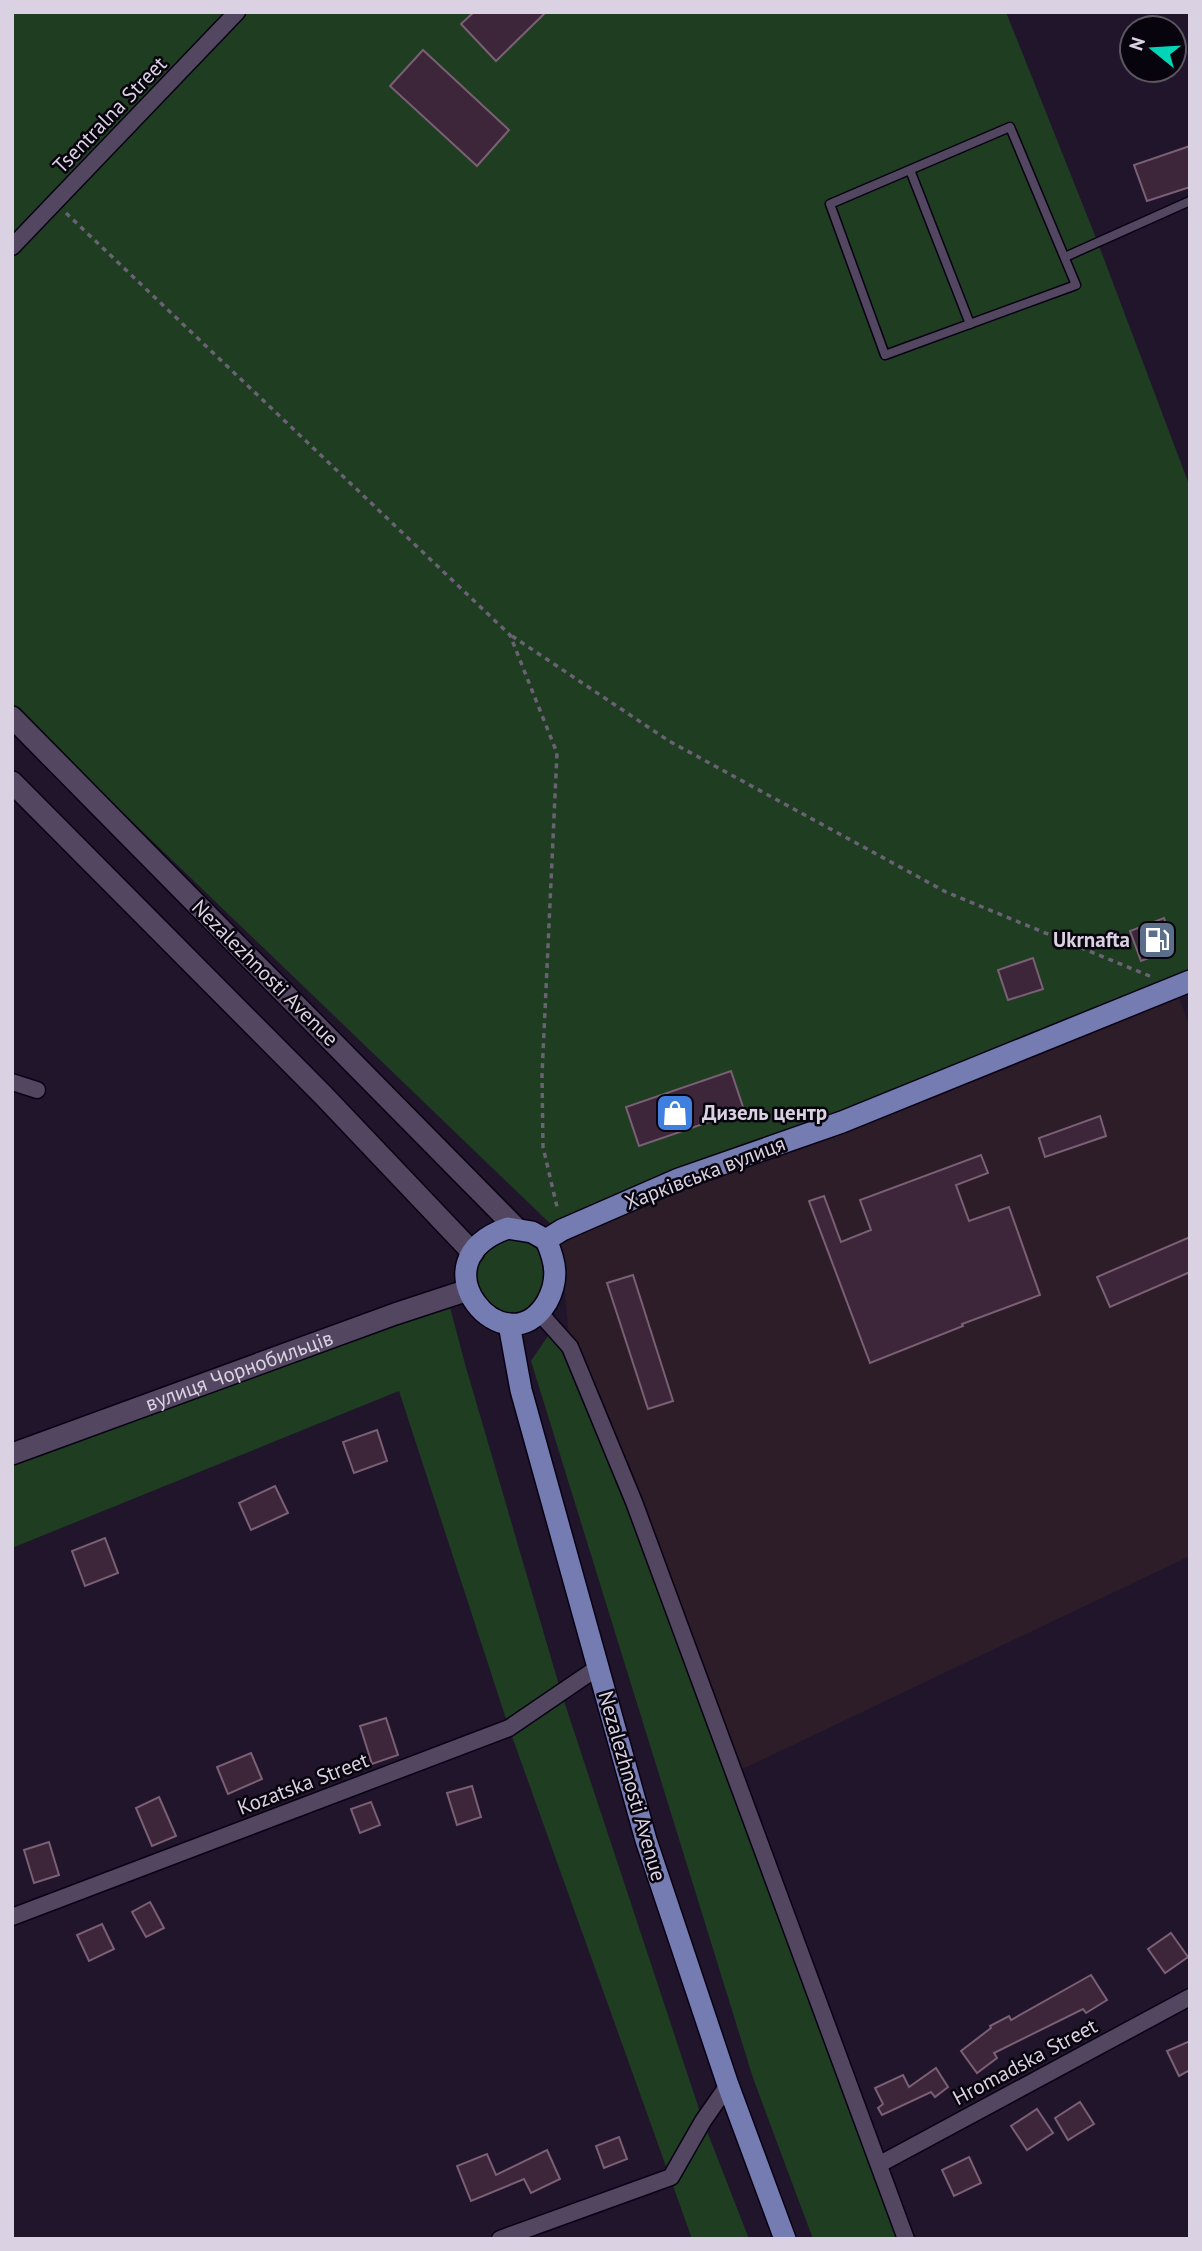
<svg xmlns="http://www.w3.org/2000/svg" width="1202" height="2251" viewBox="0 0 1202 2251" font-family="'PT Sans',sans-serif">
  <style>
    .industrial { fill: #2c1d28 }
    .green { fill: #1e3d21 }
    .building { fill: #3d2639; stroke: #7a5f75; stroke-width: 2 }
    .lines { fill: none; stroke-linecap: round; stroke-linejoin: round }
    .lane-casing { stroke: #0a0214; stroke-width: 11 }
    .street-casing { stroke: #0a0214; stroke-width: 19 }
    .secondary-casing { stroke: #0a0214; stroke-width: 24 }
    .primary-casing { stroke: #0a0214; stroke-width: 24 }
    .path { stroke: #6b6175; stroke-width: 3.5; stroke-dasharray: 5 5; stroke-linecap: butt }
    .lane { stroke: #534660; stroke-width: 8 }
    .street { stroke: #534660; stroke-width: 16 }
    .secondary { stroke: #534660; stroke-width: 21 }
    .primary { stroke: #757cb1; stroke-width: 21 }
    .labels { text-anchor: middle; stroke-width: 5; stroke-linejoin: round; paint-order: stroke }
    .street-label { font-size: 21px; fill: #dad2e2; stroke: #08040d }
    .poi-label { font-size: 21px; font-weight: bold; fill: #dad2e2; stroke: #08040d; text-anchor: end }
  </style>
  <rect width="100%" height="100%" fill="#21152c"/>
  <!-- industrial -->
  <path class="industrial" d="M1175,986L1190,1027V1556L734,1773L570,1347L559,1232Z"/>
  <!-- green -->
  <g class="green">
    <path d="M12,12H1006L1098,243L1190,487V981L559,1232L12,706Z"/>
    <path d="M532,1232L554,1261L531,1318L480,1310L469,1257L481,1242Z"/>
    <path d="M447,1296L465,1364L561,1692L703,2121L749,2239H692L509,1728L399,1391L12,1548V1454Z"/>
    <path d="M554,1327L570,1347L906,2239H813L753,2078L531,1361Z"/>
  </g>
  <!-- building -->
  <g class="building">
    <path d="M474,12H546L496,61L461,24Z"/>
    <path d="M423,50L509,130L477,166L390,86Z"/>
    <path d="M1190,146V187L1147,201L1134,165Z"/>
    <path d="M1164,918L1175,948L1141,961L1130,931Z"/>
    <path d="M1033,958L1043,989L1008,1000L998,970Z"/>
    <path d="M731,1071L744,1110L639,1146L626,1107Z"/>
    <path d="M1100,1116L1106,1136L1045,1157L1039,1138Z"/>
    <path d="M981,1155L988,1173L956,1185L969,1221L1009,1207L1040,1295L962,1324L963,1326L870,1363L809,1201L824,1196L841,1242L871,1230L860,1200Z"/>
    <path d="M1190,1237V1272L1110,1307L1097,1277Z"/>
    <path d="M633,1275L673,1401L648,1409L607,1283Z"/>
    <path d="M377,1430L387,1461L354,1473L343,1442Z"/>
    <path d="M275,1486L288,1513L251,1530L239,1503Z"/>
    <path d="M105,1538L118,1573L85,1586L72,1551Z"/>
    <path d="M386,1718L398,1755L372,1764L360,1726Z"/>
    <path d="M251,1753L262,1779L228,1794L217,1767Z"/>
    <path d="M472,1786L481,1817L457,1825L447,1793Z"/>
    <path d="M159,1797L176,1836L152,1846L136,1808Z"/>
    <path d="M371,1802L380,1825L360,1833L351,1809Z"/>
    <path d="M49,1842L59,1875L34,1883L24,1850Z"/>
    <path d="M150,1902L164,1928L146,1937L132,1912Z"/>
    <path d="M102,1924L114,1949L89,1961L77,1935Z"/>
    <path d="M1171,1933L1188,1957L1165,1973L1148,1949Z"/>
    <path d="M1091,1975L1107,2000L1086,2013L1083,2009L994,2053L997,2058L977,2073L961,2051L991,2028L990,2026L1009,2016L1011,2020Z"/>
    <path d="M1190,2041V2070L1179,2076L1167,2051Z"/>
    <path d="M936,2068L948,2087L935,2097L931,2092L882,2115L878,2108L883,2104L875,2088L903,2075L909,2087Z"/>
    <path d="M1080,2102L1094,2124L1068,2140L1055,2118Z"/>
    <path d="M1037,2109L1053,2133L1027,2150L1011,2126Z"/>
    <path d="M619,2137L627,2159L604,2168L596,2146Z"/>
    <path d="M547,2150L560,2179L531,2193L524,2179L471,2201L457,2166L487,2154L496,2175Z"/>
    <path d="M969,2157L981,2183L954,2196L942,2170Z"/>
  </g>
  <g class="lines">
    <defs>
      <g id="lane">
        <path d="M1010,127L1076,285L885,355L830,204Z"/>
        <path d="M910,170L970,324"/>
        <path d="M1065,257L1190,201"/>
      </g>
      <g id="street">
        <path d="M12,247L237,12"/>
        <path d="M12,1082L37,1090"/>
        <path d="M538,1311L570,1347L634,1502L906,2239"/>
        <path d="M12,1917L509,1728L597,1668"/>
        <path d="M880,2164L1190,1997"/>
        <path d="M500,2239L671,2177L703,2121L728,2085"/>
      </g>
      <g id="secondary">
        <path d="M12,717L517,1229"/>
        <path d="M12,782L323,1095L473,1253"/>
        <path id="s1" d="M12,1454L395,1314L468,1290"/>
      </g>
      <g id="primary">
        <path d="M508,1228L532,1232L546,1240C556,1262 559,1280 547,1302C506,1371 411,1261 508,1228Z"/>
        <path d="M546,1240L562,1230L679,1179L842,1122L1190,981"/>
        <path d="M509,1324L521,1390L646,1840L728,2085L785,2239"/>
      </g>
    </defs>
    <!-- lane casing -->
    <use href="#lane" class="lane-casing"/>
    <!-- street casing -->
    <use href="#street" class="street-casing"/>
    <!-- secondary casing -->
    <use href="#secondary" class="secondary-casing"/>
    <!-- primary casing -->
    <use href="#primary" class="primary-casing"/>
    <!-- path -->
    <g class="path">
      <path d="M66,213L510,635L557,753L542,1075L543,1147L558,1211"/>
      <path d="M512,636L669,741L946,892L1152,977"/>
    </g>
    <!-- lane -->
    <use href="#lane" class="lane"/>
    <!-- street -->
    <use href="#street" class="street"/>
    <!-- secondary -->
    <use href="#secondary" class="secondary"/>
    <!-- primary -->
    <use href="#primary" class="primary"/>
  </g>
  <!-- icons -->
  <defs>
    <symbol id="fuel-square" viewBox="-11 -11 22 22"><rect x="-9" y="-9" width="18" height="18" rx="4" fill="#5c6f8a" stroke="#08040d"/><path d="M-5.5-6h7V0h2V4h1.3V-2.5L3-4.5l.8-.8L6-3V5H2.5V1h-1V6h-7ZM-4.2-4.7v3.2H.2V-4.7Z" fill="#fff"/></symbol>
    <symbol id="shop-square" viewBox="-11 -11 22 22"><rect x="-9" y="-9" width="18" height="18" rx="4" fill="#3f7fe0" stroke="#08040d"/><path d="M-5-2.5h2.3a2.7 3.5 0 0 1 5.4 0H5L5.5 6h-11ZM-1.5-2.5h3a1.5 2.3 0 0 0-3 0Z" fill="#fff"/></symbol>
  </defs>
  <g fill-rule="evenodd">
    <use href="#fuel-square" x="1135" y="918" width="44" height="44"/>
    <use href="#shop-square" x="653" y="1091" width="44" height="44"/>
  </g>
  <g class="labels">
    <!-- street labels -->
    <g class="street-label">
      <text transform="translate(110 115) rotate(-46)" y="7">Tsentralna Street</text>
      <text transform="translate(265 973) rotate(45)" y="7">Nezalezhnosti Avenue</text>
      <text transform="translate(705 1173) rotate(-21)" y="7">Харківська вулиця</text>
      <text dy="7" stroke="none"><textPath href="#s1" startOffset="242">вулиця Чорнобильців</textPath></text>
      <text transform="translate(303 1784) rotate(-21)" y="7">Kozatska Street</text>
      <text transform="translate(632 1786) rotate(74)" y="7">Nezalezhnosti Avenue</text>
      <text transform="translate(1025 2062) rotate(-28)" y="7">Hromadska Street</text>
    </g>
    <!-- poi labels -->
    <g class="poi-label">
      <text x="1130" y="947">Ukrnafta</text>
      <text x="702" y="1120" text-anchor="start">Дизель центр</text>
    </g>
  </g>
  <!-- border -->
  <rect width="1202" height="2251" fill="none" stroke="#dad2e2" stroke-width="28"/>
  <!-- north arrow -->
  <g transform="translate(1153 49) rotate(288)"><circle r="33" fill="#08040d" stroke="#5c5662" stroke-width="2"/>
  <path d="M0-5L12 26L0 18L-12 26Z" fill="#00d5b7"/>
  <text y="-10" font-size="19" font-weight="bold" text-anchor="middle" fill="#dad2e2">N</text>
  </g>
</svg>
